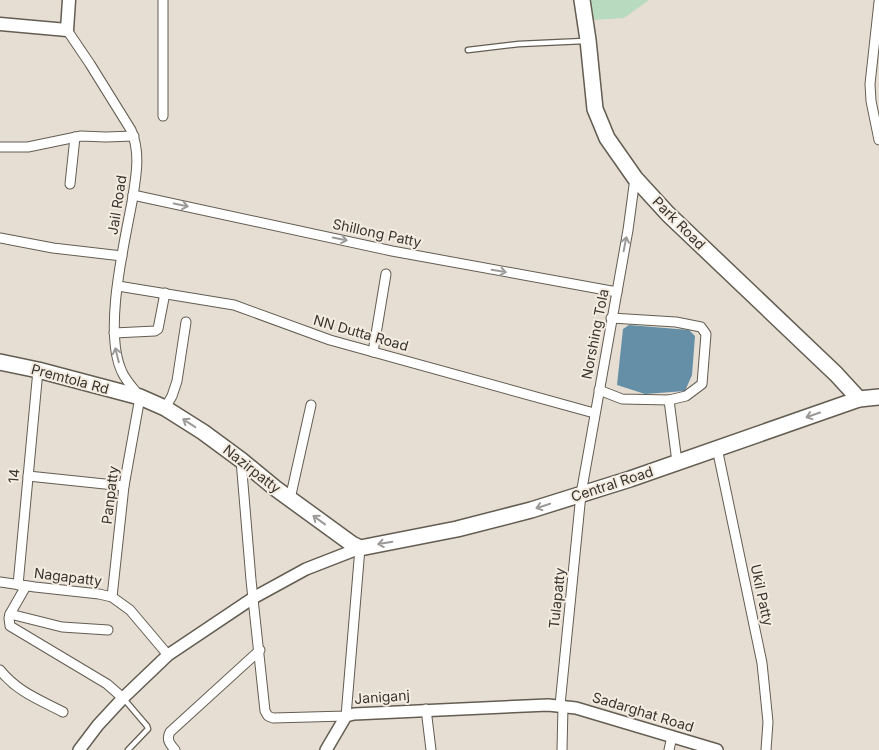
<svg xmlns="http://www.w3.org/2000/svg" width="879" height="750" viewBox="0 0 879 750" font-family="Inter,sans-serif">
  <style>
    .green { fill: #b8dbbf }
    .water { fill: #648fa7 }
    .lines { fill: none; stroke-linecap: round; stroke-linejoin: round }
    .service-casing { stroke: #635d52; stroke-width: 7 }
    .minor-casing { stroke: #635d52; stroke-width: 11 }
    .tertiary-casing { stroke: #635d52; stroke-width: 14 }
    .secondary-casing { stroke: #635d52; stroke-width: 15 }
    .primary-casing { stroke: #635d52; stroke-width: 18 }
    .trunk-casing { stroke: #635d52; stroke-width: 18 }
    .service { stroke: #fff; stroke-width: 4.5 }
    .minor { stroke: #fff; stroke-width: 9 }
    .tertiary { stroke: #fff; stroke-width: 11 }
    .secondary { stroke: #fff; stroke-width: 12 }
    .primary { stroke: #fff; stroke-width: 15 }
    .trunk { stroke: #fff; stroke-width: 15 }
    .oneway { stroke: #9c9a98 }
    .labels { text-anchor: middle; stroke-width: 4; stroke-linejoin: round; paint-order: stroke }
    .street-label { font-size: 14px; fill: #383530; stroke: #f4ece0 }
  </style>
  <rect width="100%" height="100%" fill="#e6ded3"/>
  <!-- green -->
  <path class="green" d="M586,0H649L624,18L593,20Z"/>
  <!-- water -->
  <path class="water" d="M629,325L689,330L695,336L692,375L685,391L645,394L617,385L623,329Z"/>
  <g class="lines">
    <defs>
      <g id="service">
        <path d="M468,50L519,44L584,41"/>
        <path d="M124,699L147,726L148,729L128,750"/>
      </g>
      <g id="minor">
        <path d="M879,2L870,84L871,101L879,140"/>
        <path d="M67,30L90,64L131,130C141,153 136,177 132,202C124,245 103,332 122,372C126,381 134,389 140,397L124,486L112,597"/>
        <path d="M163,116V0"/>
        <path d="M0,147H28L81,136L106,137L134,136"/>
        <path d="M70,184L75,137"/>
        <path d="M133,195L392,251L617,292"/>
        <path d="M0,238L53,248L122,256"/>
        <path d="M118,286L234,305L330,340L594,413"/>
        <path d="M114,333L155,331L158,329L165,293"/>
        <path d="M373,352L386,274"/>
        <path d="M599,390L622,399L669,400L686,396L702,384L706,334L701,327L676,322L611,318"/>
        <path d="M669,400L677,462"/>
        <path d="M165,408L172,396L177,381L186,322"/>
        <path d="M717,448L762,663L768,722L766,750"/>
        <path d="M241,460L251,580L265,711L268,716L273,718L346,716L360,548"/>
        <path d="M28,476L124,486"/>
        <path d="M290,499L311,405"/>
        <path d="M0,582L35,587L99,594L112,597L130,610L168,655"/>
        <path d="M18,585L38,370"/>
        <path d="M26,586L10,614L9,618L10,626L107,684L123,698"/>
        <path d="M10,614L62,627L108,630"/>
        <path d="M0,670C18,692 38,699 63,712"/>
        <path d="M560,705L581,494L628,230L635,178"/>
        <path d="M426,709L431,750"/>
        <path d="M175,750C170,744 166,740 170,732L260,650"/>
        <path d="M562,750L563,706"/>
        <path d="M669,750L672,736"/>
      </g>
      <g id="tertiary">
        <path d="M79,750L98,725L123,698L168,655L253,598L306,569L360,548"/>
        <path d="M326,750L346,716L354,714L548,705L576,708L717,750"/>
      </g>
      <path id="secondary" d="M0,24L67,30L69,0"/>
      <path id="primary" d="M582,0L588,40L595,109L607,138L635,178L668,214L836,374L859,399"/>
      <path id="trunk" d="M0,362L38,370L140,397L165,408L203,432L241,460L275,488L352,544L360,548L457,529L531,510L630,479L859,399L879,397"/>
    </defs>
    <!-- service casing -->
    <use href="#service" class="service-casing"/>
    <!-- minor casing -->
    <use href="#minor" class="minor-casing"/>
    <!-- tertiary casing -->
    <use href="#tertiary" class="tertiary-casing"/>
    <!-- secondary casing -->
    <use href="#secondary" class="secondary-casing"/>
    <!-- primary casing -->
    <use href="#primary" class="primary-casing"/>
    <!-- trunk casing -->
    <use href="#trunk" class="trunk-casing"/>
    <!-- service -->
    <use href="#service" class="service"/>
    <!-- minor -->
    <use href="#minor" class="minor"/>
    <!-- tertiary -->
    <use href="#tertiary" class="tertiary"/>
    <!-- secondary -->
    <use href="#secondary" class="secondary"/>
    <!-- primary -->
    <use href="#primary" class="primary"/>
    <!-- trunk -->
    <use href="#trunk" class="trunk"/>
  </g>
  <!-- one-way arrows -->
  <defs><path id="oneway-shaft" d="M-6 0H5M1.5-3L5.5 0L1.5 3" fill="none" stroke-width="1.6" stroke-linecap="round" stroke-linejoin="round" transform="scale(1.25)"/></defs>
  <g class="oneway">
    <use href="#oneway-shaft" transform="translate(181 205) rotate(12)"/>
    <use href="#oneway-shaft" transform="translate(340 239) rotate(12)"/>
    <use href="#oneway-shaft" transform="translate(625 244) rotate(-79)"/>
    <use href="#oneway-shaft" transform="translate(499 271) rotate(10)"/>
    <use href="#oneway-shaft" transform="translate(117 355) rotate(-104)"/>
    <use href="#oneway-shaft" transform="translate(813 415) rotate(161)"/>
    <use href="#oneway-shaft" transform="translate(189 423) rotate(-147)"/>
    <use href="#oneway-shaft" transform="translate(543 506) rotate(162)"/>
    <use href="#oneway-shaft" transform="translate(319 520) rotate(-144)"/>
    <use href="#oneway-shaft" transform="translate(385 543) rotate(170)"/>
  </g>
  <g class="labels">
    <!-- street labels -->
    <g class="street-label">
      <text transform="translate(117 205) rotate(-81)" y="5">Jail Road</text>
      <text transform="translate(679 223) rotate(45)" y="5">Park Road</text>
      <text transform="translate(377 233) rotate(12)" y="5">Shillong Patty</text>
      <text transform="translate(361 333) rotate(16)" y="5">NN Dutta Road</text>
      <text transform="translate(595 334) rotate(-79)" y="5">Norshing Tola</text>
      <text transform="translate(70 379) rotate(15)" y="5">Premtola Rd</text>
      <text transform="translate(252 469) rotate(38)" y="5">Nazirpatty</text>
      <text transform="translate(14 476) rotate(-85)" y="5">14</text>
      <text transform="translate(612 484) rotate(-18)" y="5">Central Road</text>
      <text transform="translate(110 495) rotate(-83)" y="5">Panpatty</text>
      <text transform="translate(68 577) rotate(7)" y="5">Nagapatty</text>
      <text transform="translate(762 595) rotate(78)" y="5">Ukil Patty</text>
      <text transform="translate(557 598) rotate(-84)" y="5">Tulapatty</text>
      <text transform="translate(382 697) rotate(-4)" y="5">Janiganj</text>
      <text transform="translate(643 712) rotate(17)" y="5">Sadarghat Road</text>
    </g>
  </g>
</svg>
